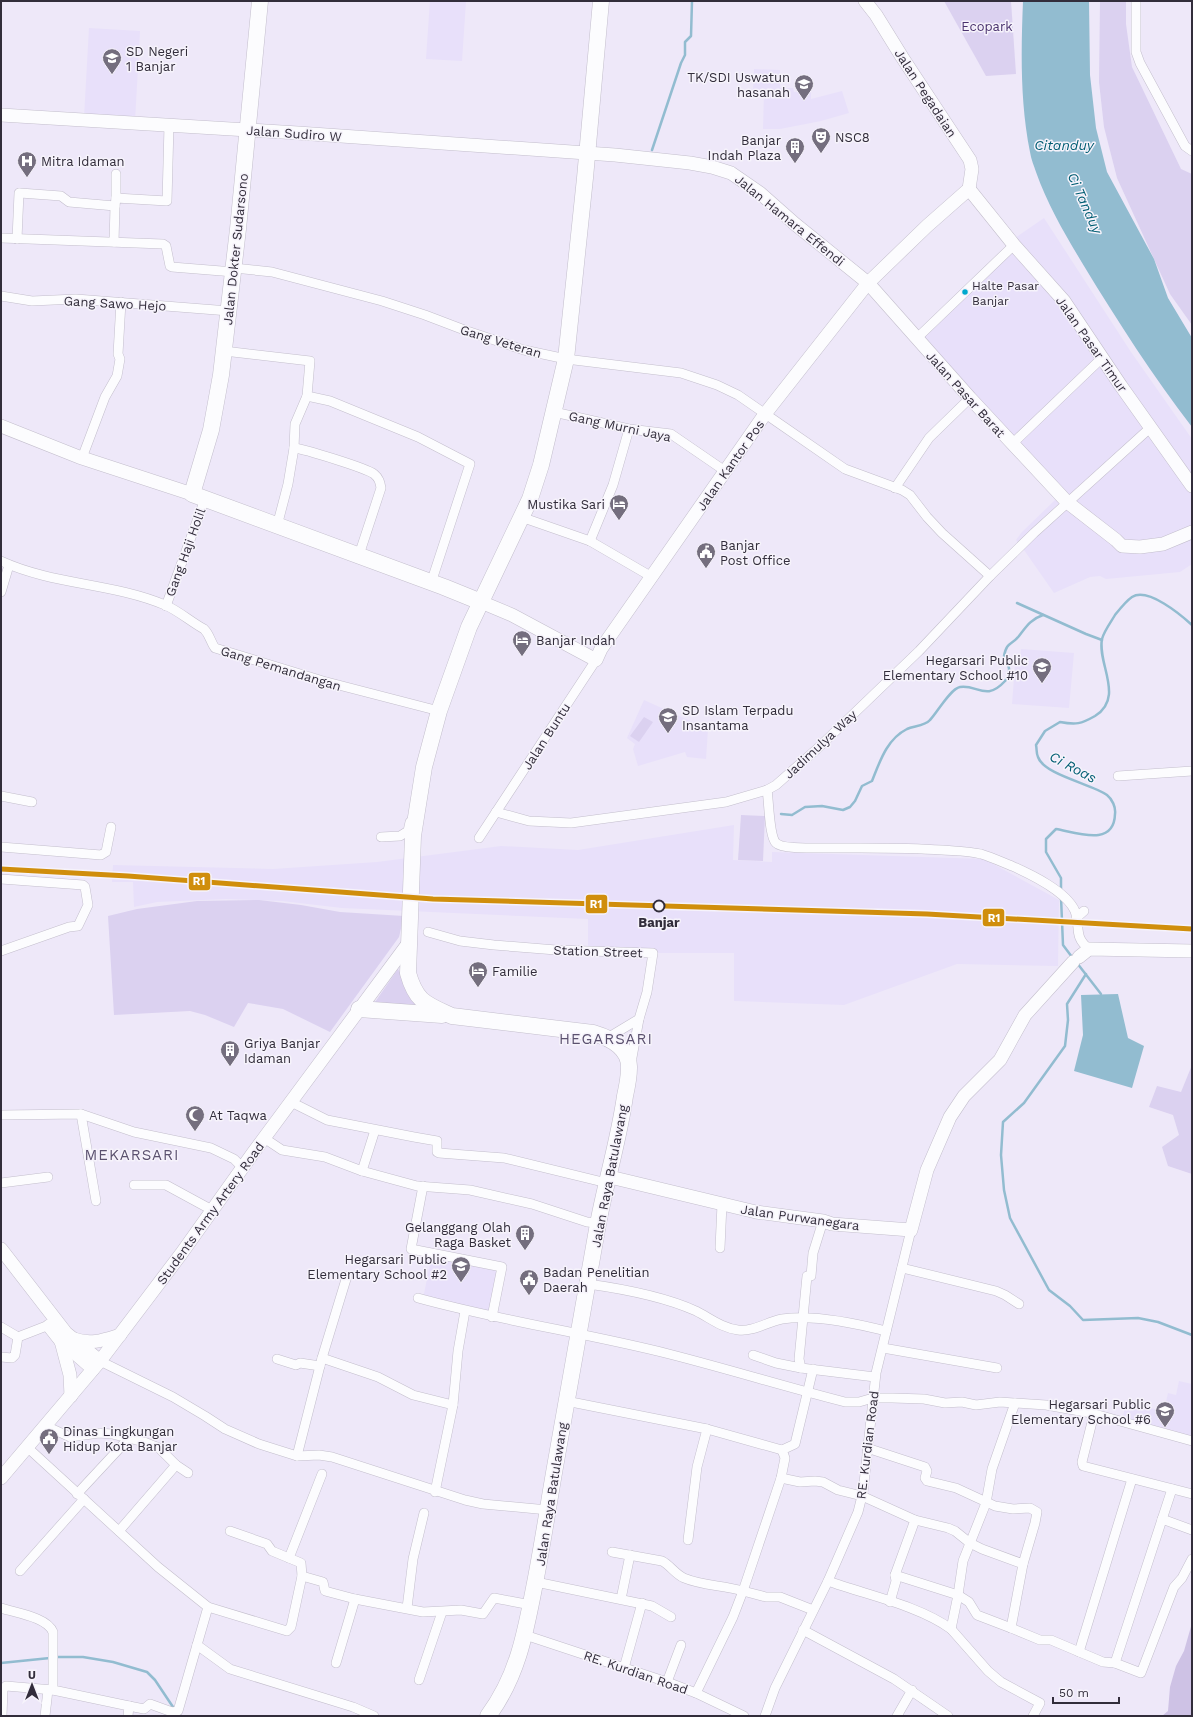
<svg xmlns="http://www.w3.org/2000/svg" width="1193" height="1717" viewBox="0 0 1193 1717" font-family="'Work Sans',sans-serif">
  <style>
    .built { fill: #e8e0fa }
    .green { fill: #dbd1f0 }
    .forest { fill: #cec2e5 }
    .water { fill: #92bcd0 }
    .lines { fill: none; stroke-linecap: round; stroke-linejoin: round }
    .stream { stroke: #92bcd0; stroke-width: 2.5 }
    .street-casing { stroke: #c3becc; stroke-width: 10 }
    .secondary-casing { stroke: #c3becc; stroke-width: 14 }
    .highway-casing { stroke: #c3becc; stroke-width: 17 }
    .street { stroke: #fcfcfe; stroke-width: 9 }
    .secondary { stroke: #fcfcfe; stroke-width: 13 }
    .highway { stroke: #fcfcfe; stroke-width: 16 }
    .rail-1-casing { stroke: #f6f3fb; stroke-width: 8 }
    .rail-1 { stroke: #d08e0c; stroke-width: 5 }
    .bus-dot { fill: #00a9ce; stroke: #f6f3fb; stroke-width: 1.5 }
    .stop-dot { fill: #f6f3fb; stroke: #322d3b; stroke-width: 2 }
    .labels { text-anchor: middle; stroke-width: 3; stroke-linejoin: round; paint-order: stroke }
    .bus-label { font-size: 12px; fill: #322d3b; stroke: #f6f3fb; text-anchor: start }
    .park-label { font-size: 13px; fill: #4a326e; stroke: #f6f3fb }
    .poi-label { font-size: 13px; fill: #322d3b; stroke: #f6f3fb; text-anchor: start }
    .street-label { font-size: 13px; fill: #322d3b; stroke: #f6f3fb }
    .stop-label { font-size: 13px; font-weight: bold; fill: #322d3b; stroke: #f6f3fb }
    .water-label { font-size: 14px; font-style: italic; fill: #005d73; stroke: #f6f3fb }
    .quarter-label { font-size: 15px; letter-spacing: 1px; fill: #5b516f; stroke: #f6f3fb }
    .line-badge { stroke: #f6f3fb; stroke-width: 1.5 }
    .badge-label { font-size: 11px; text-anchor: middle; font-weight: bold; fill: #fff }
  </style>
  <rect width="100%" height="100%" fill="#eee8f9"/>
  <!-- built -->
  <g class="built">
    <path d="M430,1H466L462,61L426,59Z"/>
    <path d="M89,28L140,31L135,121L84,118Z"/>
    <path d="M754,69L780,70V88H793L794,92L811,90V99L842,91L849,113L821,121L780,129H763L764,91L753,90Z"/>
    <path d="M1044,218L1131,352L1192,439V564L1180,572L1106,579L1100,576L1090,577L1054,593L1024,550L1016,540L1022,532L1056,499L911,338L1015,238Z"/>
    <path d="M1021,649L1074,653L1069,708L1012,704L1015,665H1020Z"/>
    <path d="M644,700L708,729L706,759L687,757L685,752L638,766L633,749L635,744L627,738Z"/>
    <path d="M734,825L733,860L772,862V852L984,859L1059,900L1058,966L957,964L844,1005L734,1001V953H588V919L342,908L282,901L226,899L157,902L134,907L133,882H112L113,865L273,869L377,862L501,846L578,850Z"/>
    <path d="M432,1254L500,1268L490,1315L423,1299Z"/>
    <path d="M1179,1381L1192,1384V1440L1122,1421L1126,1403L1164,1411L1168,1393L1176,1395Z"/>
  </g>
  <!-- green -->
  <g class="green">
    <path d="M944,1H1011L1016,74L986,76Z"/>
    <path d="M1100,1H1126V24L1132,67L1181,169L1192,174V325L1170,294L1117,178L1104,127L1099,82Z"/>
    <path d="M644,717L653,722L639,742L630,736Z"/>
    <path d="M741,815L765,816L763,861L738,860Z"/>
    <path d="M259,900L301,905L340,912L404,916L399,937L330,1032L283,1009L248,1003L234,1027L205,1015L190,1011L114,1015L108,916L137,909L197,901Z"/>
    <path d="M398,969L419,1008L373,1005Z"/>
    <path d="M1192,1065V1174L1168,1166L1162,1147L1179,1135L1173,1115L1149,1107L1157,1086L1181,1092Z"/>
  </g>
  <!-- forest -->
  <path class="forest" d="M1192,1623V1716H1162L1168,1711L1170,1687L1176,1666L1184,1651Z"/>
  <!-- water -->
  <g class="water">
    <path d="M1023,1H1089L1090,75L1096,128L1107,172L1154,259L1168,298L1192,338V427C1153,376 1118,322 1084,266C1066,236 1048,206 1036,172C1034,166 1031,159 1030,152C1020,102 1021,51 1023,1Z"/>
    <path d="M1118,994L1128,1038L1144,1046L1132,1088L1074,1071L1083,1035L1081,995Z"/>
  </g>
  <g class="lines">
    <!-- stream -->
    <g class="stream">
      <path d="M652,150L681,63L685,55V42L691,36L692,1"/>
      <path d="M1017,603L1086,634L1102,640"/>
      <path d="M781,814L792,815L805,807L822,806L843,810L850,807L855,801L862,786L872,781C880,761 887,739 907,729C914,726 925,726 930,720C937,713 950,689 960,687C977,684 986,702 1005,681C1012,674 1009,663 1004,656C1007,641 1011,646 1019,636C1026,627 1031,619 1043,615"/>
      <path d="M1061,890V878L1046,852V839L1056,829C1078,833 1114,847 1115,814C1116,807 1112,799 1107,795C1092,784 1044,775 1038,757C1036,753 1037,749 1036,745L1045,731L1060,722C1076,725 1081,724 1095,716C1125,697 1097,664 1102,639C1104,631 1111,622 1115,615C1119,610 1126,601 1132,597C1148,587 1181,615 1192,625"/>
      <path d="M1061,897L1063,945L1072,957"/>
      <path d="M1077,963L1101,994"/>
      <path d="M1086,974L1067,1004L1068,1020L1065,1046L1024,1103L1003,1122L1001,1155L1004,1190L1010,1218L1049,1290L1070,1306L1083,1320L1138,1318L1158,1322L1192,1335"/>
      <path d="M55,1657H83L113,1662L147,1672L155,1680L175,1710"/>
      <path d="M1,1663L50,1658"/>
    </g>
    <defs>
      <g id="street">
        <path d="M1136,1V52L1140,63L1185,146L1192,151"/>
        <path d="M20,193L61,196L69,202L115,206L116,198L167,201L169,125"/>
        <path d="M116,198V174"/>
        <path d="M1,238L163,244L166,246L170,266L172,267L234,272"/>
        <path d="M17,239L19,193"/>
        <path d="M114,242L115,206"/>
        <path d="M234,268L272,272L382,301L425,315L467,331L524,350L566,359L681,373L717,385L738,395L845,469L902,490L910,495L927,517L942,533L990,576"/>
        <path d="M1,296L32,301L76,299L229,311"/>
        <path d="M916,339L1014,245"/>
        <path d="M224,351L310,361L307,396L295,424L294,448"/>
        <path d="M307,396L330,401L418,437L470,464L431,583"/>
        <path d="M554,412L629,429L671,434L725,471"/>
        <path d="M1012,444L1102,358"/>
        <path d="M82,458L105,397L117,376L120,359L118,354L121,302"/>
        <path d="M895,488L929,438L970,398"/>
        <path d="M521,517L590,541L652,577"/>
        <path d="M277,526L288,484L294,448C304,449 366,468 374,474C379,478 380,482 381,488L359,555"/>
        <path d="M590,541L613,485L629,429"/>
        <path d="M1,561C53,585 113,583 165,605C179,611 191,622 204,629C210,635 210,641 215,648L323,681L439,711"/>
        <path d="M1,592L9,565"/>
        <path d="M166,606L205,499"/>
        <path d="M1118,776L1192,771"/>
        <path d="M767,790C769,801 769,836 776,843C782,849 812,848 821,848C861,848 902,847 942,850C955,851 968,851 981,854C991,857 1002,862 1012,866C1032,875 1066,891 1075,911C1081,928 1073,936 1089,949"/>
        <path d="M1,796L32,802"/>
        <path d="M496,812L529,821L571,823L726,802L767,790L776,785L818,748L919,651L990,576L1034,533L1150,428"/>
        <path d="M381,837L400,836L408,831L410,822"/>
        <path d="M479,838L596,660"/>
        <path d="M1,847L101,855L106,852L111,827"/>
        <path d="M1,879L83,885L85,887L88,905L78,926L69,927L1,951"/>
        <path d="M1076,918L1084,911"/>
        <path d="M428,932L460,941L494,945L556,950L653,953L647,992L639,1019L631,1063"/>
        <path d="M609,1037L639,1019"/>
        <path d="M291,1102L327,1120L414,1137L437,1141V1152L439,1153L504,1158L607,1183"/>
        <path d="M81,1114L96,1201"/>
        <path d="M1,1115L81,1114L134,1132L211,1148L234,1159L243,1168"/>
        <path d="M375,1130L362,1171L417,1186L470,1190L532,1204L587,1222L598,1223"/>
        <path d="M264,1138L282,1150L325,1157L362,1171"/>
        <path d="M1,1183L48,1177"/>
        <path d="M134,1185H166L212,1210"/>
        <path d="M423,1186L411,1249L502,1267L492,1317"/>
        <path d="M720,1248L722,1204"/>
        <path d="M902,1268L996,1291L1005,1295L1019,1304"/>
        <path d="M807,1276L799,1359L801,1368L875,1377"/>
        <path d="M811,1276L813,1253L823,1221"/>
        <path d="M588,1284C624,1289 663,1296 696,1311C710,1318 722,1328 738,1330C753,1332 767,1322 782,1319C814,1314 855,1323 886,1331"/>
        <path d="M418,1298C501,1321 586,1333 669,1354C728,1369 786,1387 845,1402H859L873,1398H892L924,1399L945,1403L962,1402L976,1405L1000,1402L1046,1405L1091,1413L1192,1441"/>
        <path d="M1,1327L18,1337"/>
        <path d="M883,1348L997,1368"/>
        <path d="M753,1355L776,1363L801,1368"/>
        <path d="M1,1357L12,1358L15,1355L18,1337L49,1325"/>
        <path d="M322,1358L378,1377L413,1395L453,1405L458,1351L465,1311"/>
        <path d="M277,1359L296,1365L300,1363L320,1366"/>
        <path d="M100,1361L173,1397L205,1416L225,1429L259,1444L297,1456L319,1455L332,1457L465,1500L483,1504L548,1510"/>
        <path d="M566,1401L707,1429L697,1467L688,1540"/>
        <path d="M1094,1414L1082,1462L1083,1466L1192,1494"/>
        <path d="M46,1426L70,1437L99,1433L112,1434L144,1442L159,1448L176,1465L188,1473"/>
        <path d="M707,1429L782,1450L795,1444L813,1369"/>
        <path d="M27,1447L158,1567L208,1607L287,1631L291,1627L302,1576"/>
        <path d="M867,1448L925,1467L927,1471L925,1478L927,1481L956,1488L995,1506L1013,1509L1030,1508L1037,1512L1035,1523L1023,1564L982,1549L970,1543L955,1531L948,1528L915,1520"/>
        <path d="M297,1456L322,1358L347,1276"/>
        <path d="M781,1478L800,1482L815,1481L823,1482L838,1490L862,1496L915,1520L895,1575L958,1595L969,1602L977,1615L1011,1628L1040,1640H1051L1103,1662L1115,1663"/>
        <path d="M1172,1489L1115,1663L1141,1673L1174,1587L1182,1578L1192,1559"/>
        <path d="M435,1492L453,1405"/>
        <path d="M77,1494L129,1438"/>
        <path d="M1162,1519L1192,1530"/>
        <path d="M119,1531L176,1465"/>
        <path d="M230,1531L267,1544L272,1551L301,1563L302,1576L323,1582L325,1591L355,1599L423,1612L461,1610L483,1614L494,1598L531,1605"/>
        <path d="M612,1552L662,1561C670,1565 675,1574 684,1578C703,1586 723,1585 743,1591L781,1478L785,1458L782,1450"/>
        <path d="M289,1558L322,1474"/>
        <path d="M20,1571L84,1499"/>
        <path d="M828,1581C866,1595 918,1605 951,1629L988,1671L1001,1682L1040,1703L1033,1716"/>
        <path d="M536,1582L652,1606L671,1617"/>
        <path d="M621,1599L630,1555"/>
        <path d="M890,1602L896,1581L895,1575"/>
        <path d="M208,1607L197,1645L230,1669L353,1707L374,1716"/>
        <path d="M1,1608C16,1613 47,1617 53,1632V1690L129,1706L128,1716"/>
        <path d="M407,1608L413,1559L424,1513"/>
        <path d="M1011,1628L1023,1564"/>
        <path d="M951,1629L958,1595L963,1561L986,1503L992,1469L1015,1403"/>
        <path d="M803,1630L894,1679L948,1716"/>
        <path d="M525,1635L667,1682L696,1693L744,1716"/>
        <path d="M1079,1652L1132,1479"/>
        <path d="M336,1663L355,1599"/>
        <path d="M624,1668L642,1603"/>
        <path d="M419,1680L442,1612"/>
        <path d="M667,1682L681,1645"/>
        <path d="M696,1693L733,1617L743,1591L766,1597H780L813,1610"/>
        <path d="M129,1706L144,1709L150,1704L172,1712L178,1711L197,1645"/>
        <path d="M2,1716L3,1689L6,1686L53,1690"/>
        <path d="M45,1716L48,1690"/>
        <path d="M765,1716L775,1688L828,1581L858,1512L863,1492L876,1373L911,1230"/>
        <path d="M897,1716L912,1690"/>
      </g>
      <g id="secondary">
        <path d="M865,1L876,15L902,57L970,160L972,169L969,189"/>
        <path d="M1,115L298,133L615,155L690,163L712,167L731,173L760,193L795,224L868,283L970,398L1067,502L1116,540L1122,546L1140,547L1163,544L1192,532"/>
        <path d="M969,189L1014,245L1064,301L1121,386L1192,486"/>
        <path d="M1,426L79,457L192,494"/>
        <path d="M481,602L512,615L596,660L601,649L765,414L868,283L927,226L969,189"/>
        <path d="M1079,957L1089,949L1192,951"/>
        <path d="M610,1177L756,1212L823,1221L832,1224L911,1230L927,1170L950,1117L964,1096L1000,1060L1025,1015L1073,962"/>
        <path d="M1,1249L66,1333L100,1361"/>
        <path d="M49,1326L60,1340L93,1369"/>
        <path d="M74,1339C91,1345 104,1340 120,1335"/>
        <path d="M61,1341L70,1375L71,1396"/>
        <path d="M1,1478L100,1361L181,1254L253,1153L410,941"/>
      </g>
      <g id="highway">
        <path d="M260,1L238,229L221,375L211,430L192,494L444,587L481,602"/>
        <path d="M359,1009L442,1015"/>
        <path d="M488,1716C517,1677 525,1635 534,1588C542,1548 548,1507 555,1467C569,1386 584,1305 598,1224C606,1181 619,1139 625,1096C627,1087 629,1077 629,1068C630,1047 610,1038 593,1033L452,1016C426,1004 416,1002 408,973L413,836L424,767L439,711L469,627L530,499L541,465L566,359L585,178L601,1"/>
      </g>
    </defs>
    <!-- street casing -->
    <use href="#street" class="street-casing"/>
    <!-- secondary casing -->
    <use href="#secondary" class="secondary-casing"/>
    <!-- highway casing -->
    <use href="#highway" class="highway-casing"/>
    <!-- street -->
    <use href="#street" class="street"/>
    <!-- secondary -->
    <use href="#secondary" class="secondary"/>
    <!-- highway -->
    <use href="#highway" class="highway"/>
    <defs>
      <path id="rail-1" d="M1,869L128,876L433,899L927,914L1192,929"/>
    </defs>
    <!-- rail-1 casing -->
    <use href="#rail-1" class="rail-1-casing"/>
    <!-- rail-1 -->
    <use href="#rail-1" class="rail-1"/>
  </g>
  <!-- icons -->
  <defs>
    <symbol id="school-pin" viewBox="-11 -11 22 30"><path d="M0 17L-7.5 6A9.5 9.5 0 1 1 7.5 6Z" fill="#746e7e" stroke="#f6f3fb"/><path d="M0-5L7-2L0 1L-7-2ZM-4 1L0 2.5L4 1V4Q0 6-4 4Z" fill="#fff"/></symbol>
    <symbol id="theatre-pin" viewBox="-11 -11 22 30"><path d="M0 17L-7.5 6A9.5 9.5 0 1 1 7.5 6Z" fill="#746e7e" stroke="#f6f3fb"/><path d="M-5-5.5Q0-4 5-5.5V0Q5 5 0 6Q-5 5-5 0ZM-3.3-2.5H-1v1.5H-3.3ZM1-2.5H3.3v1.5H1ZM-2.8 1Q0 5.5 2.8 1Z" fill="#fff"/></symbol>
    <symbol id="building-pin" viewBox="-11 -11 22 30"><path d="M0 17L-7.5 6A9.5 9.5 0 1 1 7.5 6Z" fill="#746e7e" stroke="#f6f3fb"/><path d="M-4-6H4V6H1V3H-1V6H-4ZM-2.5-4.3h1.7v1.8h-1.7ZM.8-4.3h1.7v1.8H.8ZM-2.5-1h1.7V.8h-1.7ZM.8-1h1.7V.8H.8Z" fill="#fff"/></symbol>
    <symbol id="hospital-pin" viewBox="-11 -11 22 30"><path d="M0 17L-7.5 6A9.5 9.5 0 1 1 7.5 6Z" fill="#746e7e" stroke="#f6f3fb"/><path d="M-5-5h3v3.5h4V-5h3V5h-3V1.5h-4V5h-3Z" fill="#fff"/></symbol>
    <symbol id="hotel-pin" viewBox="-11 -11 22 30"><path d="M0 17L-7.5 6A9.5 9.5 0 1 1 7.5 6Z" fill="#746e7e" stroke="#f6f3fb"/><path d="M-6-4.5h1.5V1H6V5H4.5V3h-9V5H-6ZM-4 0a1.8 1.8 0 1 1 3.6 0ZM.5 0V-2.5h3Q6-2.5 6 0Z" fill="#fff"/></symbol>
    <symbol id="civic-pin" viewBox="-11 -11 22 30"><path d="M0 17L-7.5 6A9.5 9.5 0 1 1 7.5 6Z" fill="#746e7e" stroke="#f6f3fb"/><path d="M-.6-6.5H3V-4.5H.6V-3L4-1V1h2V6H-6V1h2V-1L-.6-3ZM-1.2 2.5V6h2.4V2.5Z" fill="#fff"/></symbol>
    <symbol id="mosque-pin" viewBox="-11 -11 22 30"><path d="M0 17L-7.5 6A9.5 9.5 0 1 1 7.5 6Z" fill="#746e7e" stroke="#f6f3fb"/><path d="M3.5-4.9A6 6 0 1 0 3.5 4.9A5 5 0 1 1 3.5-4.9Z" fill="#fff"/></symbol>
  </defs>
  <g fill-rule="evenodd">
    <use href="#school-pin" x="101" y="47" width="22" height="30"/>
    <use href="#school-pin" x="793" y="73" width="22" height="30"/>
    <use href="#theatre-pin" x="810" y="126" width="22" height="30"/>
    <use href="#building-pin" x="784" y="136" width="22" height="30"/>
    <use href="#hospital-pin" x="16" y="150" width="22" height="30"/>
    <use href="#hotel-pin" x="608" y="493" width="22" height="30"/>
    <use href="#civic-pin" x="695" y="541" width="22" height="30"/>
    <use href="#hotel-pin" x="511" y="629" width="22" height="30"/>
    <use href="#school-pin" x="1031" y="656" width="22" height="30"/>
    <use href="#school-pin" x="657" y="706" width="22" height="30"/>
    <use href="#hotel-pin" x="467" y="960" width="22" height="30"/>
    <use href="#building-pin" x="219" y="1039" width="22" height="30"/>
    <use href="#mosque-pin" x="184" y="1104" width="22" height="30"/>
    <use href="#building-pin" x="514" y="1223" width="22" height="30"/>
    <use href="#school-pin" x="450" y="1255" width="22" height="30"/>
    <use href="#civic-pin" x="518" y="1268" width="22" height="30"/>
    <use href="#school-pin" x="1154" y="1400" width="22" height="30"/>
    <use href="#civic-pin" x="38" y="1427" width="22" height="30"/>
  </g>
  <!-- markers -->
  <circle class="bus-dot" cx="965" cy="292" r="3.5"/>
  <circle class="stop-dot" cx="659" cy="906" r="5.5"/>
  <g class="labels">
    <!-- bus labels -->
    <g class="bus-label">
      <text x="972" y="290">Halte Pasar<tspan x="972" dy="15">Banjar</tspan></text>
    </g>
    <!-- park labels -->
    <g class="park-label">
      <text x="987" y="31">Ecopark</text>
    </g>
    <!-- poi labels -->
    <g class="poi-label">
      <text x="126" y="56">SD Negeri<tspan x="126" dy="15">1 Banjar</tspan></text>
      <text x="790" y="82" text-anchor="end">TK/SDI Uswatun<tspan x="790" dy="15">hasanah</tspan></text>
      <text x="835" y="142">NSC8</text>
      <text x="781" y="145" text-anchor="end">Banjar<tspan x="781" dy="15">Indah Plaza</tspan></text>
      <text x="41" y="166">Mitra Idaman</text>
      <text x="605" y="509" text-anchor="end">Mustika Sari</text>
      <text x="720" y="550">Banjar<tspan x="720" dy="15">Post Office</tspan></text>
      <text x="536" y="645">Banjar Indah</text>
      <text x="1028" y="665" text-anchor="end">Hegarsari Public<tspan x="1028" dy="15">Elementary School #10</tspan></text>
      <text x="682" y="715">SD Islam Terpadu<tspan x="682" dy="15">Insantama</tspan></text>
      <text x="492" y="976">Familie</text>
      <text x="244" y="1048">Griya Banjar<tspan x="244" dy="15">Idaman</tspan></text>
      <text x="209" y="1120">At Taqwa</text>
      <text x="511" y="1232" text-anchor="end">Gelanggang Olah<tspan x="511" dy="15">Raga Basket</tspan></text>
      <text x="447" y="1264" text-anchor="end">Hegarsari Public<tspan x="447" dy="15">Elementary School #2</tspan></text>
      <text x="543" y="1277">Badan Penelitian<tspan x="543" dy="15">Daerah</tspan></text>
      <text x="1151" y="1409" text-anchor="end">Hegarsari Public<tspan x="1151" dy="15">Elementary School #6</tspan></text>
      <text x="63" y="1436">Dinas Lingkungan<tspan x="63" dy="15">Hidup Kota Banjar</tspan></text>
    </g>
    <!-- street labels -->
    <g class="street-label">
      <text transform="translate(926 93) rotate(57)" y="5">Jalan Pegadaian</text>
      <text transform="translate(294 133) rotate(4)" y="5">Jalan Sudiro W</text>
      <text transform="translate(790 220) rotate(39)" y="5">Jalan Hamara Effendi</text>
      <text transform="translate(235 249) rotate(-84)" y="5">Jalan Dokter Sudarsono</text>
      <text transform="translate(115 303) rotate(3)" y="5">Gang Sawo Hejo</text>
      <text transform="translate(501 341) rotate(17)" y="5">Gang Veteran</text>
      <text transform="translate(1092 344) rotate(55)" y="5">Jalan Pasar Timur</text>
      <text transform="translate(966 394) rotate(48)" y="5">Jalan Pasar Barat</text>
      <text transform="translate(620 426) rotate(12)" y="5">Gang Murni Jaya</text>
      <text transform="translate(730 465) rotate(-55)" y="5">Jalan Kantor Pos</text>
      <text transform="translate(185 552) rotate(-70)" y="5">Gang Haji Holil</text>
      <text transform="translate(281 668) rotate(17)" y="5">Gang Pemandangan</text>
      <text transform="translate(546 736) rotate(-57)" y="5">Jalan Buntu</text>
      <text transform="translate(820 744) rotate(-43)" y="5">Jadimulya Way</text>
      <text transform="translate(598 951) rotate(2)" y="5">Station Street</text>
      <text transform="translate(609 1176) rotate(-79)" y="5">Jalan Raya Batulawang</text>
      <text transform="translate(210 1213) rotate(-54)" y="5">Students Army Artery Road</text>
      <text transform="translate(800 1217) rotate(8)" y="5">Jalan Purwanegara</text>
      <text transform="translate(867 1445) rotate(-83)" y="5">RE. Kurdian Road</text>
      <text transform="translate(551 1494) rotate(-81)" y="5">Jalan Raya Batulawang</text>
      <text transform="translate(636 1672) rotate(19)" y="5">RE. Kurdian Road</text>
    </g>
    <!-- stop labels -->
    <g class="stop-label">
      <text x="659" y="927">Banjar</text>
    </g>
    <!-- water labels -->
    <g class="water-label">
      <text x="1064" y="150">Citanduy</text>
      <text transform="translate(1085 203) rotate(66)" y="5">Ci Tanduy</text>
      <text transform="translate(1073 767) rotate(28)" y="5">Ci Roas</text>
    </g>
    <!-- quarter labels -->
    <g class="quarter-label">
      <text x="606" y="1044">HEGARSARI</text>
      <text x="132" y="1160">MEKARSARI</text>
    </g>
  </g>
  <g class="line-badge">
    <rect x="188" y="872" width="23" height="19" rx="4" fill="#d08e0c"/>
    <rect x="585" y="894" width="23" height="20" rx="4" fill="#d08e0c"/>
    <rect x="982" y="908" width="23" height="19" rx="4" fill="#d08e0c"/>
  </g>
  <g class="badge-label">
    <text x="199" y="885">R1</text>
    <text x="596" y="908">R1</text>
    <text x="994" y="922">R1</text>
  </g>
  <!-- border -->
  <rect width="1193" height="1717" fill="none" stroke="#322d3b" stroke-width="4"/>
  <!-- north arrow -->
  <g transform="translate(32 1685)" stroke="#f6f3fb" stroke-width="3" paint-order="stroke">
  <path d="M0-3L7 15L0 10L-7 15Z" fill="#322d3b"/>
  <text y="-6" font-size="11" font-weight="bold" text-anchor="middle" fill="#322d3b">U</text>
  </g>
  <!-- scale -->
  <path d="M1053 1697v6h66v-6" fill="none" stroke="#322d3b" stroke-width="2"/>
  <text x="1059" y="1697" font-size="12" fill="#322d3b" stroke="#f6f3fb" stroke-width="3" paint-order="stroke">50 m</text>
</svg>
